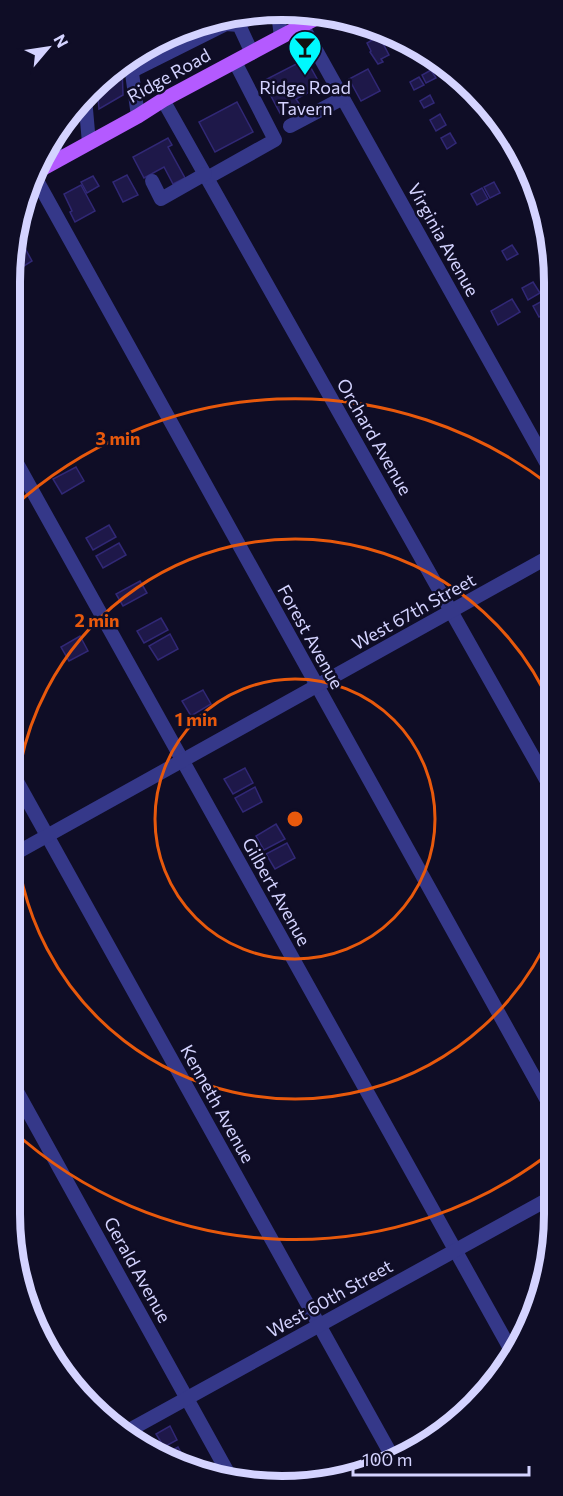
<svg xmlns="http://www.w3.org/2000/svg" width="563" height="1496" viewBox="0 0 563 1496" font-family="Commissioner,sans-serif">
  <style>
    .building { fill: #1e1849; stroke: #312876; stroke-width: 1.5 }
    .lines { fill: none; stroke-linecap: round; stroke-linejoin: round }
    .minor { stroke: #353889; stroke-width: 14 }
    .major { stroke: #b45aff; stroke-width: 15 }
    .ring { fill: none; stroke: #e8590c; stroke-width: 3 }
    .labels { text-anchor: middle; stroke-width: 5; stroke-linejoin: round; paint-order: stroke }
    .street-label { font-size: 18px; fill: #d4d3ff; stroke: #0f0d26 }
    .poi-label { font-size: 18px; fill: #d4d3ff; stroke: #0f0d26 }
    .rim { fill: none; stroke: #d4d3ff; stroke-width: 8 }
    .centre { fill: #e8590c; stroke: #0f0d26; stroke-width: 3 }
    .ring-label { font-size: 18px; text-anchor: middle; font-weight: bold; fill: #e8590c; stroke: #0f0d26; stroke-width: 5; stroke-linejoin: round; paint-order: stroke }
  </style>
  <rect width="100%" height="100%" fill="#0f0d26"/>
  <!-- building -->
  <g class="building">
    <path d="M247,11L265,13V17L248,26Z"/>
    <path d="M379,36L389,55L381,59L383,62L378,64L370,52L371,51L367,43Z"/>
    <path d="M306,59L321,86L296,99L300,105L281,115L263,81Z"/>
    <path d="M122,66L123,95L99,109L97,87Z"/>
    <path d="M368,69L380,91L361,101L349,79Z"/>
    <path d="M431,70L436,78L426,83L422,75Z"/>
    <path d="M419,77L424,85L414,90L410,82Z"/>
    <path d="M430,95L434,103L424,108L420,101Z"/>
    <path d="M237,102L253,132L215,152L199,122Z"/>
    <path d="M440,114L446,125L436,131L430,120Z"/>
    <path d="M450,133L456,143L447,149L441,138Z"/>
    <path d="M168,138L172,145L168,147L185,178L173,184L164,167L144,178L133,157Z"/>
    <path d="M127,175L138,195L123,202L113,182Z"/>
    <path d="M93,176L99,186L87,193L81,182Z"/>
    <path d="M494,182L500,193L490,198L484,187Z"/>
    <path d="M81,185L95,211L75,222L70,212L72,211L64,194Z"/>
    <path d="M482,188L488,199L477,205L471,194Z"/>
    <path d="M16,232L32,261L16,271L11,263Z"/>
    <path d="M512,245L518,254L507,260L502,251Z"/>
    <path d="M533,282L540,293L528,300L522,288Z"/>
    <path d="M512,299L520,312L498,325L491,311Z"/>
    <path d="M544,300L550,311L539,317L533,306Z"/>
    <path d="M552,320V334L549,335L543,325Z"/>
    <path d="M76,467L84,481L62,494L53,479Z"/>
    <path d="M109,525L116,537L93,550L86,538Z"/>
    <path d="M119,543L126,555L103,568L96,556Z"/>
    <path d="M140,581L147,593L123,606L116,594Z"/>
    <path d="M161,618L168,630L144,643L137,631Z"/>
    <path d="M170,634L178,649L158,660L149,646Z"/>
    <path d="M80,636L88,651L69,661L61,647Z"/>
    <path d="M203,690L211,704L191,716L182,701Z"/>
    <path d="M245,768L253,783L233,794L224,779Z"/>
    <path d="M255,787L262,802L243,812L235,798Z"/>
    <path d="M276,824L285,839L264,850L256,836Z"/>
    <path d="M287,843L295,858L275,869L266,854Z"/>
    <path d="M170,1426L177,1440L164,1447L156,1434Z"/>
    <path d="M178,1447L186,1461L182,1463L167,1458L165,1454Z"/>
  </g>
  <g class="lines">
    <!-- minor -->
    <g class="minor">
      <path d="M278,13L281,37"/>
      <path d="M302,25L552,473"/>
      <path d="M130,59L138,116"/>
      <path d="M132,71L226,24L239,25L252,53"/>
      <path d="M85,98L89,143"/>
      <path d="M163,100L553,792"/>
      <path d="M290,126L343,98"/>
      <path d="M54,139L56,161"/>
      <path d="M35,177L554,1113"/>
      <path d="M207,178L275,140L235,62"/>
      <path d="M152,181L161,199L205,174"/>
      <path d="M9,449L512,1352"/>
      <path d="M9,767L393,1458"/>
      <path d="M9,857L552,555"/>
      <path d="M9,1077L232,1480"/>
      <path d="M124,1433L554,1196"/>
    </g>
    <!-- major -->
    <path class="major" d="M38,171L138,116L163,100L320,16"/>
  </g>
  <!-- distance rings -->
  <g class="ring">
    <circle cx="295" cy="819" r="140"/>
    <path d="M553 928A280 280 0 1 1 553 710"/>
    <path d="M554 1150A420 420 0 0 1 11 1129M11 509A420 420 0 0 1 551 486"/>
  </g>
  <!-- icons -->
  <defs>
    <symbol id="bar-pin" viewBox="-11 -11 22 30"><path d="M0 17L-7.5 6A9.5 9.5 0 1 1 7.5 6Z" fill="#00f9fe" stroke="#0f0d26"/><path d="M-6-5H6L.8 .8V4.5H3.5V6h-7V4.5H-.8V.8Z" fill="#111"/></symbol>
  </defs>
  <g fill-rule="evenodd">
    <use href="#bar-pin" x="286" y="28" width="38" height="52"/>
  </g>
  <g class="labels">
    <!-- street labels -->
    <g class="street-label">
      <text transform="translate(169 76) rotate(-29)" y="6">Ridge Road</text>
      <text transform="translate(443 240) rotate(61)" y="6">Virginia Avenue</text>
      <text transform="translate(374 437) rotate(60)" y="6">Orchard Avenue</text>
      <text transform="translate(414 612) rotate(-29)" y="6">West 67th Street</text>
      <text transform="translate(310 637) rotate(61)" y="6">Forest Avenue</text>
      <text transform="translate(276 892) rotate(61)" y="6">Gilbert Avenue</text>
      <text transform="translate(217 1104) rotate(61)" y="6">Kenneth Avenue</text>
      <text transform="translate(137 1270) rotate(61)" y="6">Gerald Avenue</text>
      <text transform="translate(330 1299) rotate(-29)" y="6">West 60th Street</text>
    </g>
    <!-- poi labels -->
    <g class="poi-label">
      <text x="305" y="94">Ridge Road<tspan x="305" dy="21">Tavern</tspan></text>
    </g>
  </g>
  <!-- crop -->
  <path d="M0 0H563V1496H0ZM282 20H282A262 262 0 0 1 544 282V1214A262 262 0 0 1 282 1476H282A262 262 0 0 1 20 1214V282A262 262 0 0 1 282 20Z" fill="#0f0d26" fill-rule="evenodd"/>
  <path class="rim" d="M282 20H282A262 262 0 0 1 544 282V1214A262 262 0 0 1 282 1476H282A262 262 0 0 1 20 1214V282A262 262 0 0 1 282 20Z"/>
  <circle cx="295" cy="819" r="9" class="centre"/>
  <g class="ring-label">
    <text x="118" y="445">3 min</text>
    <text x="97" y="627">2 min</text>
    <text x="196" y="726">1 min</text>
  </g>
  <!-- north arrow -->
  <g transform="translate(48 48) rotate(61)" stroke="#0f0d26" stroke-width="4.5" paint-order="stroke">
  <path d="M0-4.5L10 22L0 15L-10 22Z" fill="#d4d3ff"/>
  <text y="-9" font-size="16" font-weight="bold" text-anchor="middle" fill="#d4d3ff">N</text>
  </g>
  <!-- scale -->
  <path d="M353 1466v9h176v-9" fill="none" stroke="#d4d3ff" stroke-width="3"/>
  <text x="362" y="1466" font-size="18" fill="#d4d3ff" stroke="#0f0d26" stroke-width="4.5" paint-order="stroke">100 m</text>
</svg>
